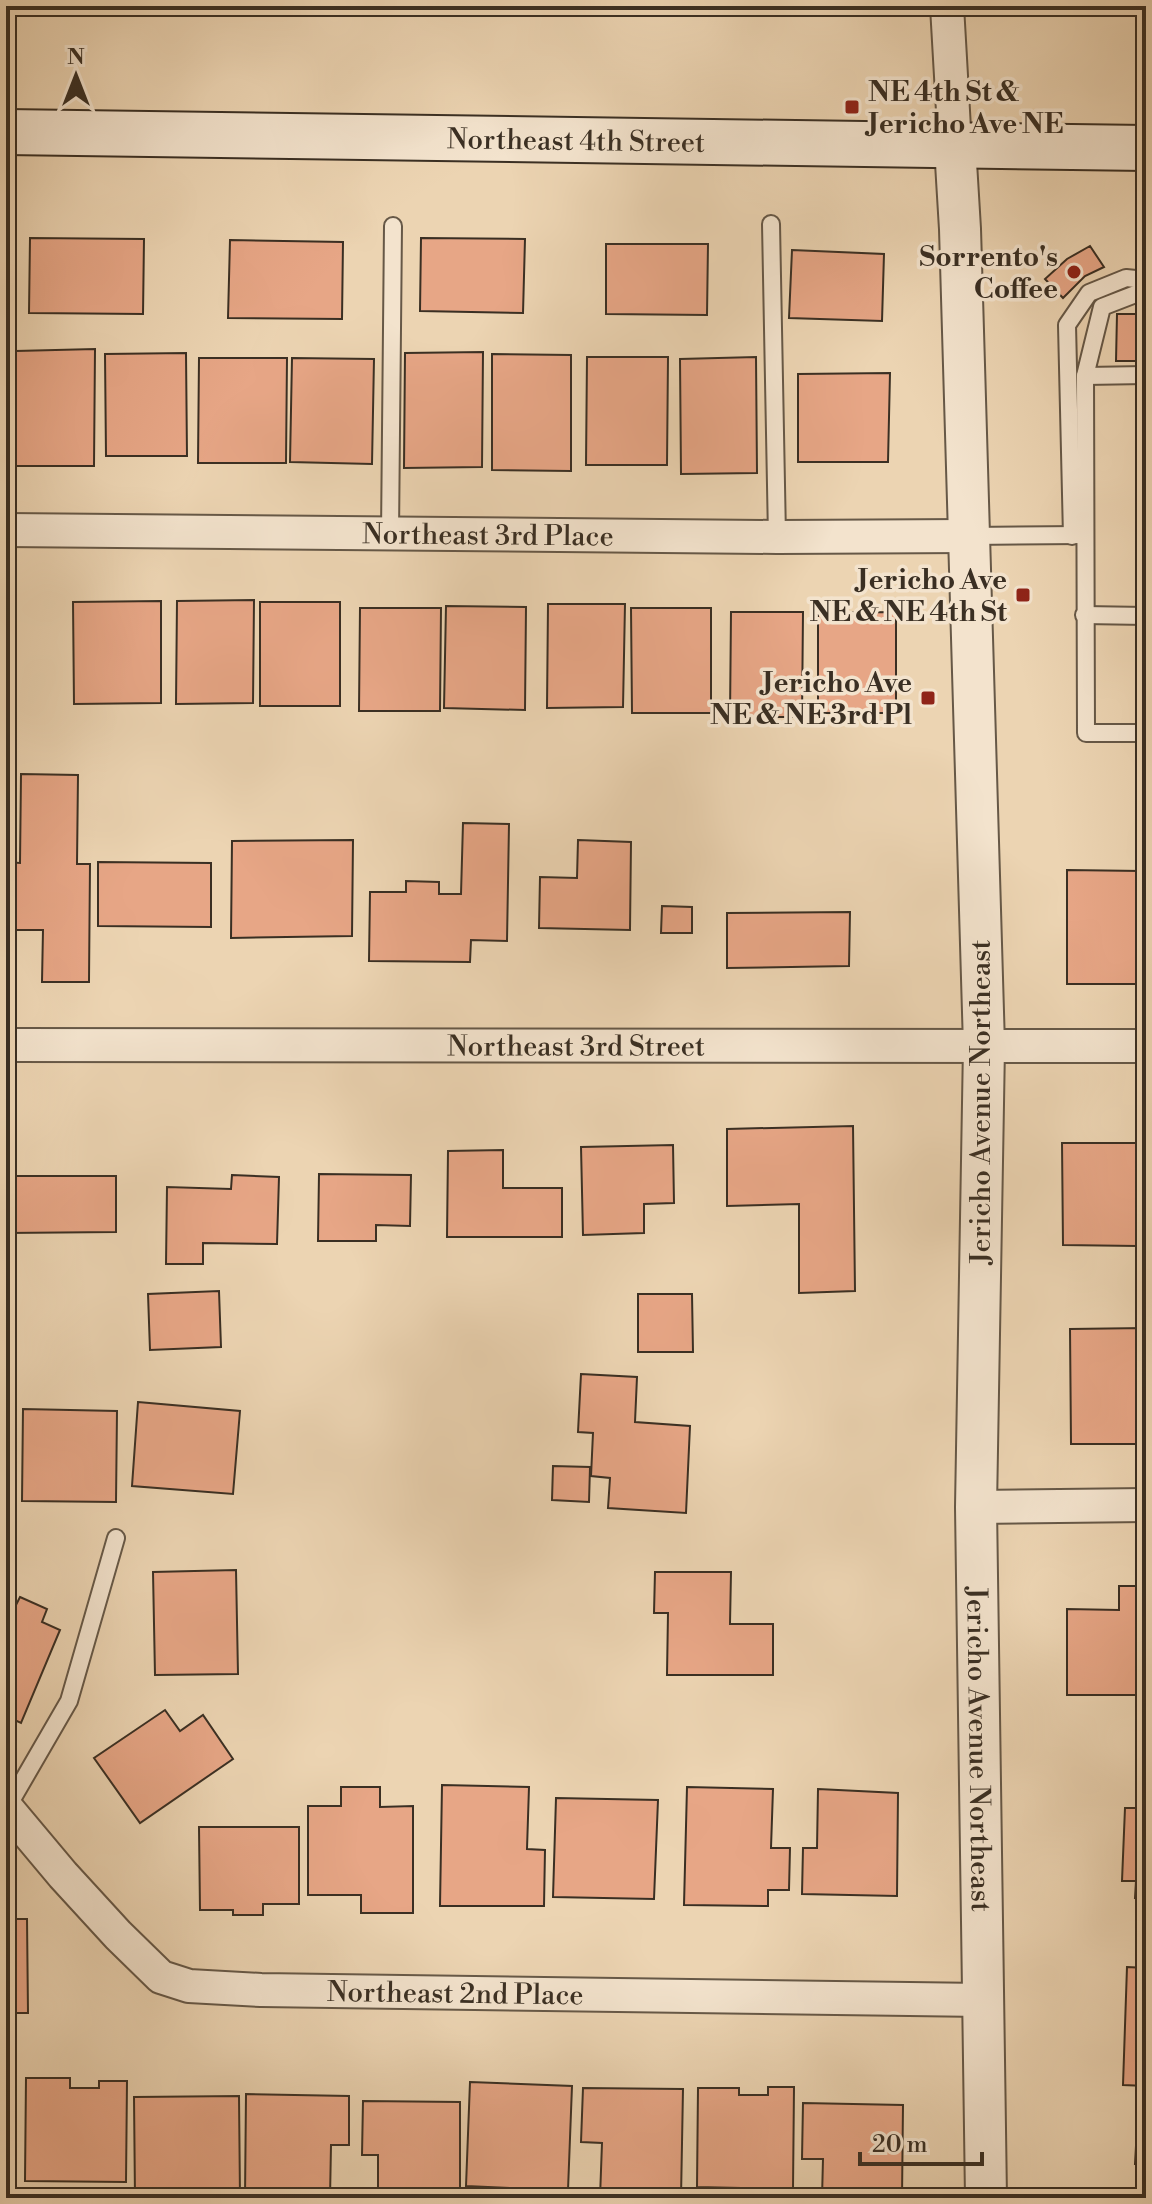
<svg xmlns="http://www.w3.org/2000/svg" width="1152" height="2204" viewBox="0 0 1152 2204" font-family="'Libre Bodoni',serif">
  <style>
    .building { fill: #e7a686; stroke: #3a2f23; stroke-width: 2 }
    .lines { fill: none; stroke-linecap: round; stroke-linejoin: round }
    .service-casing { stroke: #665847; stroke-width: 20 }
    .minor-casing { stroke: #665847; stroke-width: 36 }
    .tertiary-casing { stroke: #665847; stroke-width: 44 }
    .secondary-casing { stroke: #3a2f23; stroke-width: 48 }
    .service { stroke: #f3e3cd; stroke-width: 16 }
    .minor { stroke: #f3e3cd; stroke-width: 32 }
    .tertiary { stroke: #f3e3cd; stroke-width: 40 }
    .secondary { stroke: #f3e3cd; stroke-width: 44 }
    .poi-dot { fill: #8f2418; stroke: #f3e3cd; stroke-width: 3 }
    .labels { text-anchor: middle; stroke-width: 7; stroke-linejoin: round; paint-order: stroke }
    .poi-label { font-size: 28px; font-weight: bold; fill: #3a2f23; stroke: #f3e3cd; text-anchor: end }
    .street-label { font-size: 28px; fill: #3a2f23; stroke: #f3e3cd }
  </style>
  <rect width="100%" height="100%" fill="#ecd4b2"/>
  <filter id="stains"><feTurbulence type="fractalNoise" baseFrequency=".0025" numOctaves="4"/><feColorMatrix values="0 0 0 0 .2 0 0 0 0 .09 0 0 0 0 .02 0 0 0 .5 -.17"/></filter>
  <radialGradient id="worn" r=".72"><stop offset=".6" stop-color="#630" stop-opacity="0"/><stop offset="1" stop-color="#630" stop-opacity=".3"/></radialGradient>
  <!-- building -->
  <g class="building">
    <path d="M30,238L144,239L143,314L29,313Z"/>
    <path d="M421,238L525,239L523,313L420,311Z"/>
    <path d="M230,240L343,242L342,319L228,318Z"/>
    <path d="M606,244H708L707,315L606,314Z"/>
    <path d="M1090,246L1104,267L1085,276L1063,298L1045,279L1067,259Z"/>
    <path d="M792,250L884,254L882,321L789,318Z"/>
    <path d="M1117,314H1146V361H1116Z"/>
    <path d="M95,349L94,466H16V351Z"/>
    <path d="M483,352L482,467L404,468L405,353Z"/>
    <path d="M186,353L187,456H106L105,354Z"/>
    <path d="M492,354L571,355V471L492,470Z"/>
    <path d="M587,357H668L667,465H586Z"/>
    <path d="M756,357L757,473L681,474L680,359Z"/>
    <path d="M199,358H287L286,463H198Z"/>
    <path d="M292,358L374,359L372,464L290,462Z"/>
    <path d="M890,373L888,462H798V374Z"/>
    <path d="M254,600L253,703L176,704L177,601Z"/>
    <path d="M161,601V703L74,704L73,602Z"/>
    <rect x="260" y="602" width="80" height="104"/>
    <path d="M548,604H625L623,707L547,708Z"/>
    <path d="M446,606L526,607L525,710L444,708Z"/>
    <path d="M360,608H441L440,711H359Z"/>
    <path d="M631,608H711V713H632Z"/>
    <path d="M731,612H803L802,717H730Z"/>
    <path d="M896,612V713H818V613Z"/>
    <path d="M21,774L78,775L77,864H90L89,982H42L43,930H6V862L20,863Z"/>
    <path d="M463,823L509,824L507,941L471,940L470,962L369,961L370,892H406V881L439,882V894H461Z"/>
    <path d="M353,840L352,936L231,938L232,841Z"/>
    <path d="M578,840L631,842L630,930L539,928L540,877L577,878Z"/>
    <path d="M98,862L211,863V927L98,926Z"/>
    <path d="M1067,870L1141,871V922H1146V984H1067Z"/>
    <path d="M662,906L692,907V933H661Z"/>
    <path d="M850,912L849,966L727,968V913Z"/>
    <path d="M853,1126L855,1291L799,1293V1204L727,1206V1129Z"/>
    <path d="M1062,1143H1146V1193H1138L1137,1246L1063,1245Z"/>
    <path d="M673,1145L674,1203L644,1204V1233L583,1235L581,1147Z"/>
    <path d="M503,1150V1188H562V1237H447L448,1151Z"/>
    <path d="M319,1174L411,1175L410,1226L376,1225V1241H318Z"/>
    <path d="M232,1175L279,1177L277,1244L203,1243V1264H166L167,1187L231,1189Z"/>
    <path d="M6,1176H116V1232L6,1233Z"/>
    <path d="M219,1291L221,1347L150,1350L148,1294Z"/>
    <path d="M638,1294H692L693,1352H638Z"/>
    <path d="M1145,1328L1146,1444H1071L1070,1329Z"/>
    <path d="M581,1374L637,1377L635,1422L690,1426L686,1513L608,1508L610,1478L591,1476L593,1433L578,1432Z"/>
    <path d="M138,1402L240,1411L233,1494L132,1486Z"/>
    <path d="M23,1409L117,1411L116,1502L22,1501Z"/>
    <path d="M553,1466L590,1467L589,1502L552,1500Z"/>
    <path d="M236,1570L238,1674L155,1675L153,1572Z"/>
    <path d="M655,1572H731L730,1624H773V1675H667L668,1613H654Z"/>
    <path d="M1119,1586H1146V1695H1067V1609L1119,1610Z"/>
    <path d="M20,1597L47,1609L42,1622L60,1630L21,1723L6,1716V1605L14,1609Z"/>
    <path d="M165,1710L180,1731L203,1715L233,1759L140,1823L94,1758Z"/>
    <path d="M442,1785L529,1787L527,1849L545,1850L544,1906H440Z"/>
    <path d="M341,1787H380V1807L413,1806V1913H361V1895H308V1806H341Z"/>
    <path d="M687,1787L773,1789L771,1848H790L789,1890H768V1906L684,1905Z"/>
    <path d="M818,1789L898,1793L897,1896L802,1894L803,1848H817Z"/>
    <path d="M556,1798L658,1800L654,1899L553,1897Z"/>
    <path d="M1125,1808H1146V1899L1135,1898L1136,1881H1122Z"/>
    <path d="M199,1827H299V1904H263V1915H233V1910H200Z"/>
    <path d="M6,1919H27L28,2013H6Z"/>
    <path d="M1127,1967L1146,1968V2086L1123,2085Z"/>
    <path d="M26,2078H70V2088H99V2081H127L126,2182L25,2181Z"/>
    <path d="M470,2082L572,2086L568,2190L546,2189V2198H508L509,2188L466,2186Z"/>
    <path d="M768,2087H794L793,2189L697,2187L698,2088H739V2095H768Z"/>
    <path d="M583,2088L683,2089L681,2198H600L602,2143L581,2142Z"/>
    <path d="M246,2094L349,2096V2145H331L330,2198H245Z"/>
    <path d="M239,2096L240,2198H135L134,2097Z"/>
    <path d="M363,2101L460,2102V2198H378V2155H362Z"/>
    <path d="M803,2103L903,2105L902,2198H822L823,2159H802Z"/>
    <path d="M1137,2128H1146V2164H1135Z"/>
  </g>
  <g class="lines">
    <defs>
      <g id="service">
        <path d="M771,224L777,537"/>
        <path d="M1146,290L1102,307L1085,376L1086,733H1146"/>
        <path d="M1085,376L1146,375"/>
        <path d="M390,534L393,226"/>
        <path d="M970,536L1082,535"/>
        <path d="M1072,536L1067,325L1089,293L1126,278L1146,280"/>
        <path d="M1084,615L1146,616"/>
        <path d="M7,1808L69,1701L116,1538"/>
      </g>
      <g id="minor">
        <path d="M947,6L955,146"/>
        <path id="s1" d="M6,530L777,537L968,536"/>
        <path id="s2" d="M6,1045L1146,1046"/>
        <path d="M976,1507L1146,1505"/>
        <path id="s3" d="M6,1807L63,1875L118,1935L161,1977L189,1986L261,1990L983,2000"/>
      </g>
      <g id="tertiary">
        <path id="s4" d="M955,146L960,229L984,1046L976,1507L986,2198"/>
      </g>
      <g id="secondary">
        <path id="s5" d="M6,132L1146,148"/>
      </g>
    </defs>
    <!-- service casing -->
    <use href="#service" class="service-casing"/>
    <!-- minor casing -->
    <use href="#minor" class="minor-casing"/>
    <!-- tertiary casing -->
    <use href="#tertiary" class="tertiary-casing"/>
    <!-- secondary casing -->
    <use href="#secondary" class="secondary-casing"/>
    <!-- service -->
    <use href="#service" class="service"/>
    <!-- minor -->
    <use href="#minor" class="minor"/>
    <!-- tertiary -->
    <use href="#tertiary" class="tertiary"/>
    <!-- secondary -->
    <use href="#secondary" class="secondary"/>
  </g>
  <!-- markers -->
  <g class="poi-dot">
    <rect x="844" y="99" width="16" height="16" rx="4"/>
    <circle cx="1074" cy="272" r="8"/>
    <rect x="1015" y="587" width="16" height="16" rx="4"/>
    <rect x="920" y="690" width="16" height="16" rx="4"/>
  </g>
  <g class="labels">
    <!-- poi labels -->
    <g class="poi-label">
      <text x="868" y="101" text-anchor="start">NE 4th St &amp;<tspan x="868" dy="32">Jericho Ave NE</tspan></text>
      <text x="1058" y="266">Sorrento's<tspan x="1058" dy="32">Coffee</tspan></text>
      <text x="1007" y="589">Jericho Ave<tspan x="1007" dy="32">NE &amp; NE 4th St</tspan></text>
      <text x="912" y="692">Jericho Ave<tspan x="912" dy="32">NE &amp; NE 3rd Pl</tspan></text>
    </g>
    <!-- street labels -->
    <g class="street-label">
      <text dy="10" stroke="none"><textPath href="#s5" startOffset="570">Northeast 4th Street</textPath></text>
      <text dy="10" stroke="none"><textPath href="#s1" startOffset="482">Northeast 3rd Place</textPath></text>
      <text dy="10" stroke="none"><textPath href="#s2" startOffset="570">Northeast 3rd Street</textPath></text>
      <text transform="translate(980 1102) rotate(-90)" y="10">Jericho Avenue Northeast</text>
      <text dy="10" stroke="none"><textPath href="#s4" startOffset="1604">Jericho Avenue Northeast</textPath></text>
      <text dy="10" stroke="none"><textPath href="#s3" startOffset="526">Northeast 2nd Place</textPath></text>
    </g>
  </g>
  <!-- margin -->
  <rect width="1152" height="2204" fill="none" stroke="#ecd4b2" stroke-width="32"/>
  <rect x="8" y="8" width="1136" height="2188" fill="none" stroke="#3a2f23" stroke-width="4"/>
  <rect x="16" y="16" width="1120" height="2172" fill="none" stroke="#3a2f23" stroke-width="2"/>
  <!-- north arrow -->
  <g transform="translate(76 76)" stroke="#f3e3cd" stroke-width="6" paint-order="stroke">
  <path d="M0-6L14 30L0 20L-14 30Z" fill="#3a2f23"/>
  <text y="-12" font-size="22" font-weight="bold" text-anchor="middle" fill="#3a2f23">N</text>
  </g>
  <!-- scale -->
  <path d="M860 2152v12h122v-12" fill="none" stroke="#3a2f23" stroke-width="4"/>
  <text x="872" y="2152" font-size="24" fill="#3a2f23" stroke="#f3e3cd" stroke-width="6" paint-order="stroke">20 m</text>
  <rect width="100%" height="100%" filter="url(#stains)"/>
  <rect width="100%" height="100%" fill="url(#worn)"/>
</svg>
